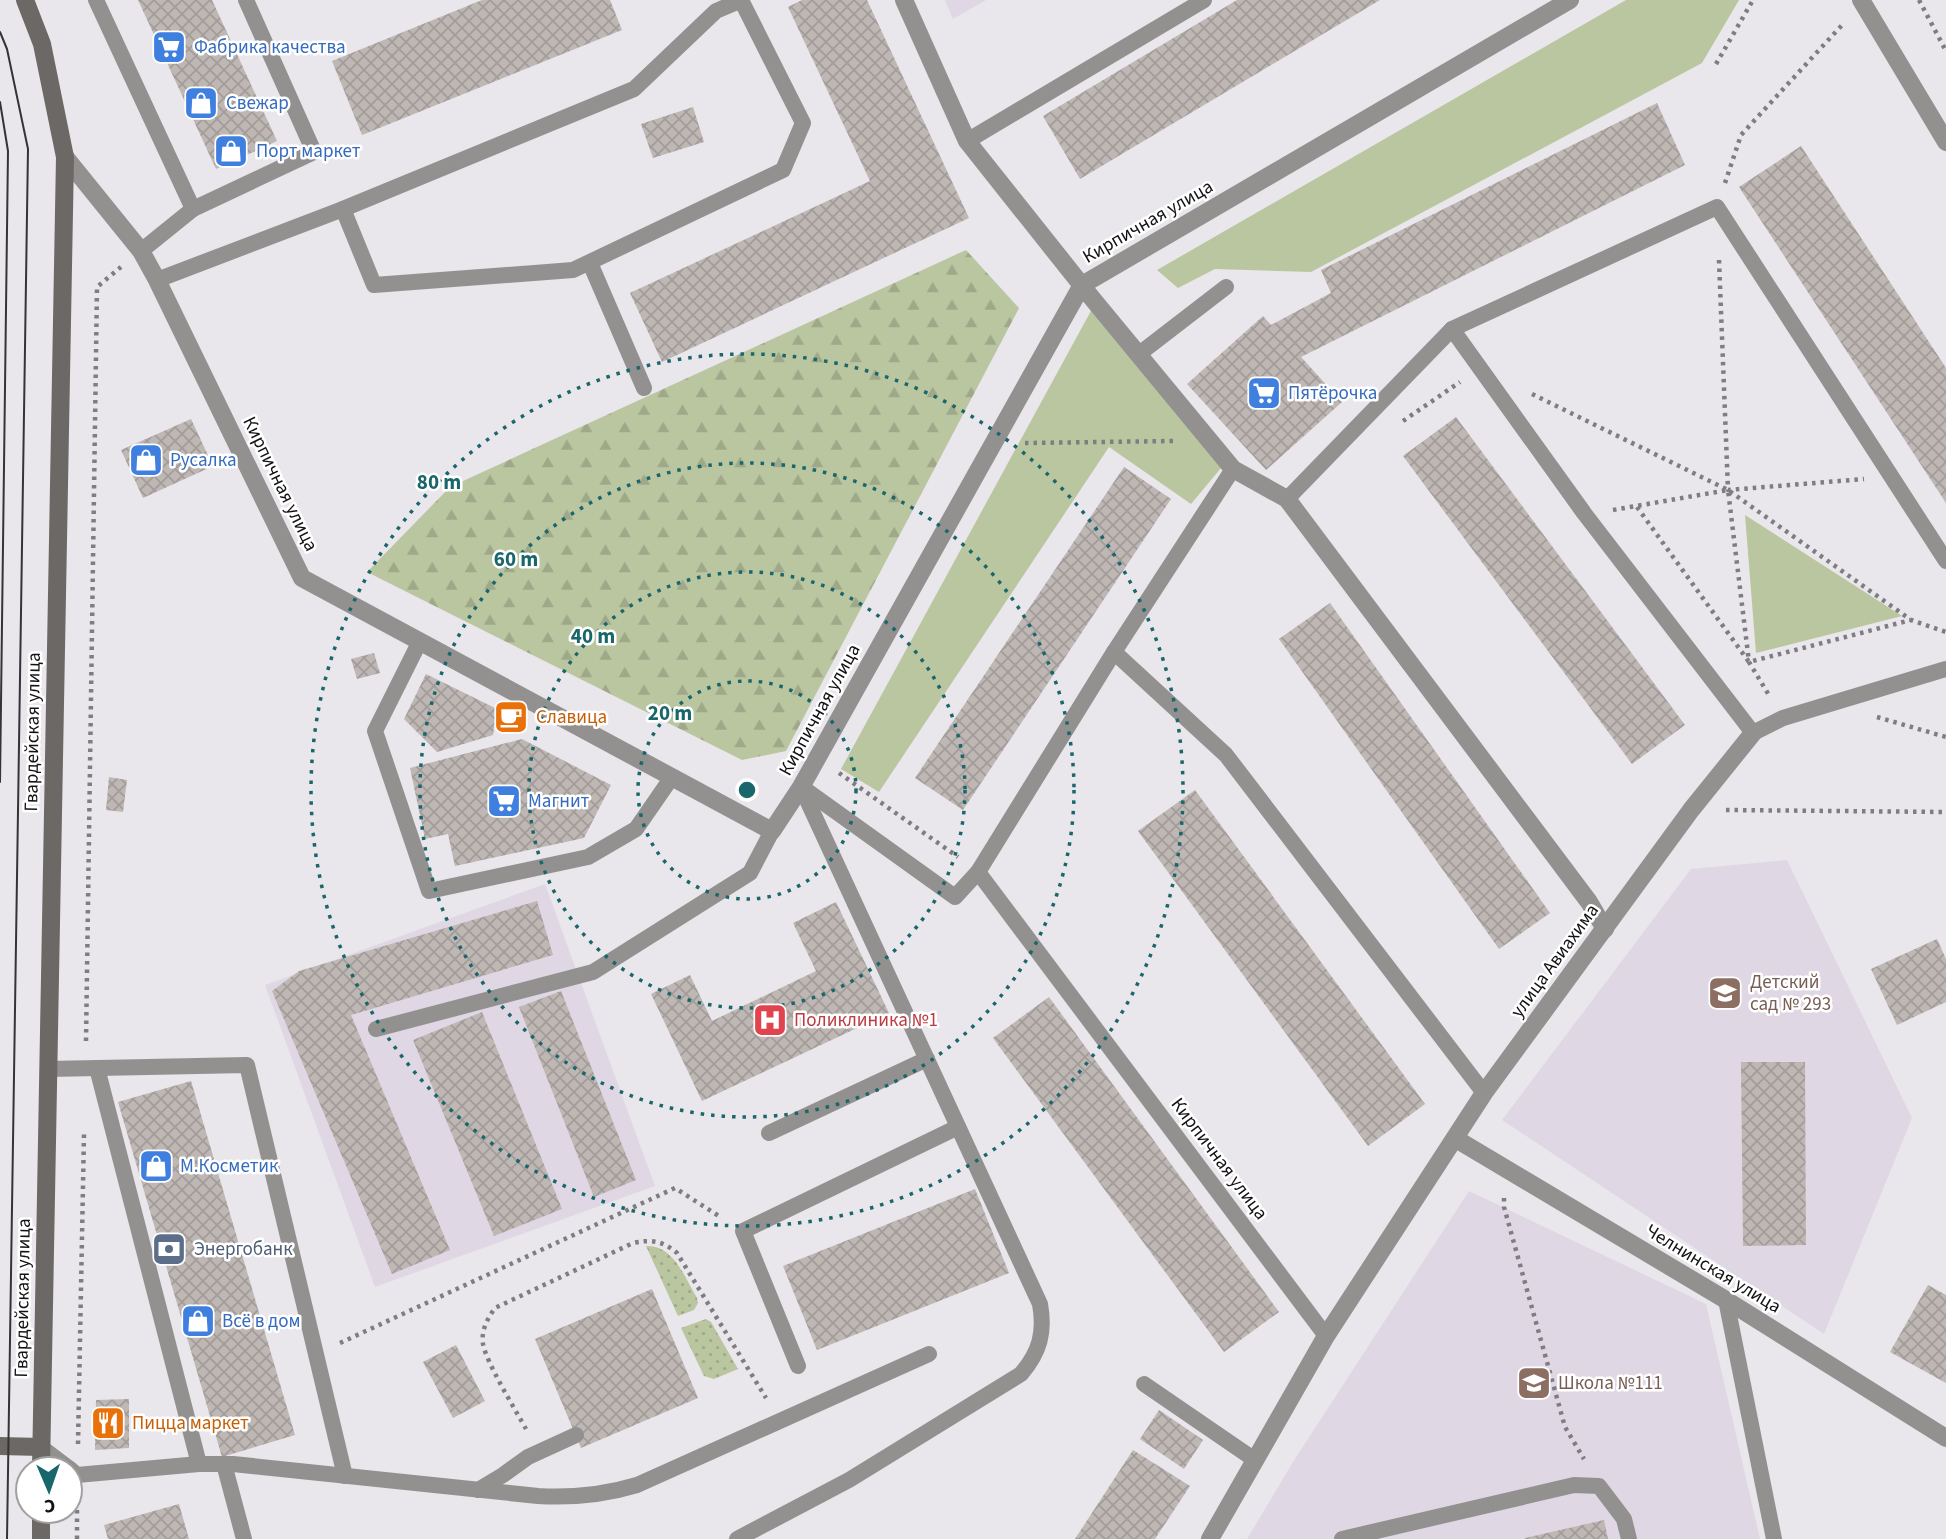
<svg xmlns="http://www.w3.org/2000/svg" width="1946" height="1539" viewBox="0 0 1946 1539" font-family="'Source Sans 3',sans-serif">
<defs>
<pattern id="forest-firs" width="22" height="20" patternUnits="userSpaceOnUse" patternTransform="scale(1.75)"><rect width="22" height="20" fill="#bac6a0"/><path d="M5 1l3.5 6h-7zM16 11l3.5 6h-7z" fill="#9fa989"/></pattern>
<pattern id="park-dots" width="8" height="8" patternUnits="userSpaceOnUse" patternTransform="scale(1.75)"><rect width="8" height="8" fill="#bac6a0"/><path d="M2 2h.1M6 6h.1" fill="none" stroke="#9fa989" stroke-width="1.8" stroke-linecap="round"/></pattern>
<pattern id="building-cross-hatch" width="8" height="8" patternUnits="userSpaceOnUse" patternTransform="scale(1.75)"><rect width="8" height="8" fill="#beb7b4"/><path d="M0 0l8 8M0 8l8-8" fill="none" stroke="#a29c9a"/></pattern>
</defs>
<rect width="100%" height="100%" fill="#e9e6ec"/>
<g fill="#dfd8e4">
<polygon points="945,0 986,0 953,19"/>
<polygon points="1787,860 1912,1118 1824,1334 1502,1120 1691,869"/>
<polygon points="545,884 655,1186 375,1287 265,985"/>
<polygon points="1469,1191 1706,1304 1760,1539 1247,1539 1293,1462"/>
</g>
<g fill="#bac6a0">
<polygon points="1626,0 1739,0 1702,63 1311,272 1215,269 1178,288 1157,270"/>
<polygon points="1092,309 1221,468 1191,504 1109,447 879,792 841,769"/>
<polygon points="1745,515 1902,616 1756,653"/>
</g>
<polygon fill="url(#forest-firs)" points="966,250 1019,308 786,751 742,760 367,572 450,487"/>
<g fill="url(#park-dots)">
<path d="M646 1246C674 1245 685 1278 697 1298L698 1303 694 1310 678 1316Z"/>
<polygon points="706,1319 711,1322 738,1369 714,1379 704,1376 681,1328"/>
</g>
<g fill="url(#building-cross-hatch)">
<polygon points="138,0 212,0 277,141 216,169"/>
<polygon points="482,0 610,0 622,30 362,135 332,61"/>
<polygon points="802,0 867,0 969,218 662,362 630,293 870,181 788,7"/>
<polygon points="1237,0 1380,0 1080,179 1043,116"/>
<polygon points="1657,103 1685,165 1301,357 1342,402 1266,470 1187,384 1263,316 1271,325 1331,293 1321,270"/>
<polygon points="693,107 704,142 653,158 641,124"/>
<polygon points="1801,146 1946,368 1946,503 1739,187"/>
<polygon points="1456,417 1685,725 1632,764 1403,456"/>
<polygon points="191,419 213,466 143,498 121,450"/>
<polygon points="1124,467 1171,499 963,810 915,778"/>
<polygon points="1330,603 1550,913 1499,949 1279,639"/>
<polygon points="374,653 380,673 357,679 351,659"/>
<polygon points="426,674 497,709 493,735 437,752 404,719"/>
<polygon points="522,739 611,785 584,838 455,866 448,834 425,839 410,768"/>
<polygon points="109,777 127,780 123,812 106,810"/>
<polygon points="1195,790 1425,1104 1368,1146 1138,831"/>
<polygon points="537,901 553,955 351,1015 450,1250 392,1274 272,991 299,971"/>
<polygon points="836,902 889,1013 702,1101 651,994 690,975 712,1021 816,971 793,923"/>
<polygon points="1937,939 1946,959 1946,1002 1897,1025 1871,969"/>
<polygon points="561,991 636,1180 594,1197 519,1007"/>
<polygon points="1049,997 1279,1312 1224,1352 993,1038"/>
<polygon points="482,1012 562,1209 494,1236 413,1040"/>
<polygon points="1741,1062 1805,1062 1806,1245 1743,1246"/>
<polygon points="191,1081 295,1435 222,1457 118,1102"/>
<polygon points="975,1189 1009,1273 817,1350 783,1266"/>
<polygon points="1928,1285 1946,1295 1946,1383 1890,1352"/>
<polygon points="652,1289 698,1398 581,1448 535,1339"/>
<polygon points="456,1345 485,1401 453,1418 423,1362"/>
<polygon points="129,1399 129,1448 95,1450 96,1400"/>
<polygon points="1159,1410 1203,1440 1184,1469 1140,1439"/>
<polygon points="1133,1450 1190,1486 1155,1539 1075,1539"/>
<polygon points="179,1504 189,1539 108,1539 104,1525"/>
<polygon points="1604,1520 1608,1539 1525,1539 1525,1538"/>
</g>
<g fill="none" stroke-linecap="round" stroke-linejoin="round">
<g stroke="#7f7d81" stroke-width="4.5" stroke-dasharray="3.5 5" stroke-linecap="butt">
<polyline points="1919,0 1946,51"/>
<polyline points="1716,64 1753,0"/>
<polyline points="1725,183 1741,135 1843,24"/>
<polyline points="1719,260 1728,490 1864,479"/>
<polyline points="1532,394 1728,490 1749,662 1770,697"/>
<polyline points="1403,421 1460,382"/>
<polyline points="1025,443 1173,441"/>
<polyline points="1637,507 1749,662 1911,620"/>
<polyline points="1613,510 1728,490 1911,620 1946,632"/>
<polyline points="1877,717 1946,737"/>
<polyline points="839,773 958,857"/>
<polyline points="1726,810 1946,812"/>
<polyline points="86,1041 97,287 121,267"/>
<polyline points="1504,1198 1504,1207 1565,1427 1584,1459"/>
<polyline points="340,1343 675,1188 722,1218"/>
<path d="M526 1429C516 1411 486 1362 483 1344 481 1331 487 1319 495 1308L633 1243C651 1239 663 1241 677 1253L766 1398"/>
<polyline points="78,1444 84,1134"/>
<polyline points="77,1539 77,1501"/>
</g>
<g stroke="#93918f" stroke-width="16">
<polyline points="96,0 193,209 141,251"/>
<polyline points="967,141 1204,0"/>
<polyline points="193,209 314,152 246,0"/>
<polyline points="343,209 374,285 573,270 783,170 803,123 741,0"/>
<polyline points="590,263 644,388"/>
<polyline points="157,280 343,209 634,89 716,11 742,0"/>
<polyline points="1452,329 1584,513 1753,733 1783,718 1946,669"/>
<polyline points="1139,354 1226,287"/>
<polyline points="1287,499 1452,329 1717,207 1946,561"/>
<polyline points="420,641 375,731 429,891 588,857 636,829 672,777"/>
<polyline points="1114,652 1226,755 1484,1093"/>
<polyline points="803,788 955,897 978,872 1114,652 1233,469"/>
<polyline points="978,872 1326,1336"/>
<polyline points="376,1029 593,972 750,873 772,831"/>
<polyline points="97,1068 199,1464"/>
<polyline points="48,1069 247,1065 345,1476"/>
<polyline points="769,1133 927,1059"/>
<polyline points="1726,1300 1774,1539"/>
<polyline points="798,1366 743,1231 958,1127"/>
<polyline points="1144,1384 1255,1460"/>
<polyline points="41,1447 70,1469"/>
<polyline points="224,1464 244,1539"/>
<path d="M70 1469 77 1475 199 1464H233L538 1496C573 1498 604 1495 637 1485L929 1354"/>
<polyline points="478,1490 503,1475 528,1457 576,1435"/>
<path d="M737 1539 849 1480 1021 1374C1040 1352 1045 1332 1040 1304L801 787"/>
<polyline points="1342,1539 1574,1485 1599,1486 1624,1519 1629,1539"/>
</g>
<g stroke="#93918f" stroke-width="18">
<polyline points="904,0 967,141 1091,297 1233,469 1287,499 1589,902 1605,929"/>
<polyline points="1861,0 1946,142"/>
<polyline points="65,157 141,251 157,280 302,578 772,831 801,787 1082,285 1570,0"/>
<polyline points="1456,1139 1726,1300 1946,1438"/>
<polyline points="1210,1539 1326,1336 1484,1093 1691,810 1753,733"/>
</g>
<g stroke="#6b6865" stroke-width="18">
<polyline points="25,0 42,44 65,157 41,1469"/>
<polyline points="0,1446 41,1447"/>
<polyline points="41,1539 41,1511"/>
</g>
<g stroke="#353336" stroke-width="2">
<polyline points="0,32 7,49 28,149 7,1539"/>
<polyline points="0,102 8,151 0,782"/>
</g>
</g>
<g fill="none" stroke="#19666b" stroke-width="3.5" stroke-dasharray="3.5 7">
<circle cx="747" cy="790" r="109"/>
<circle cx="747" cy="790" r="218"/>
<circle cx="747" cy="790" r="327"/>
<circle cx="747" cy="790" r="436"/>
</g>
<defs>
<g id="supermarket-square" transform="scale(1.75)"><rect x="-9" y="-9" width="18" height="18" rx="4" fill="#3f7fe0" stroke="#fff"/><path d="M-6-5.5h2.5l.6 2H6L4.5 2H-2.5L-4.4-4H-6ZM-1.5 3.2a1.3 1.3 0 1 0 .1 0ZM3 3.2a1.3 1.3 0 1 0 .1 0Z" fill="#fff"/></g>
<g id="shop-square" transform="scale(1.75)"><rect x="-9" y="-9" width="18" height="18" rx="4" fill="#3f7fe0" stroke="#fff"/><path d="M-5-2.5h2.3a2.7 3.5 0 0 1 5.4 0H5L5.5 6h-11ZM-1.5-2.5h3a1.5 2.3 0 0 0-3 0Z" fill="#fff"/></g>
<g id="cafe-square" transform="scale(1.75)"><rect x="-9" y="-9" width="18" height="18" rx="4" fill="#e8710a" stroke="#fff"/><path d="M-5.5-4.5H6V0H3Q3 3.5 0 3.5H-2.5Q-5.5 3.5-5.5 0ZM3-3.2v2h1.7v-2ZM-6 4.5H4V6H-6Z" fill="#fff"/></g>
<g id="school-square" transform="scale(1.75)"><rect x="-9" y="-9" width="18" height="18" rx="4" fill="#8d6e63" stroke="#fff"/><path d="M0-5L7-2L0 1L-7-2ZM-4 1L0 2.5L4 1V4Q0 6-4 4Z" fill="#fff"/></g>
<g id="hospital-square" transform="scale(1.75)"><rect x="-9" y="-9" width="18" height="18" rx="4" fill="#e0444e" stroke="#fff"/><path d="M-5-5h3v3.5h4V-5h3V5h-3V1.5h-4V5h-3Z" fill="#fff"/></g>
<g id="bank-square" transform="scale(1.75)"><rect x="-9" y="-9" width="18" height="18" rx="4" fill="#5c6f8a" stroke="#fff"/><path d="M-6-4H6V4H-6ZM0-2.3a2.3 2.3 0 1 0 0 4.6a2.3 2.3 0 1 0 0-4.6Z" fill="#fff"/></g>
<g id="restaurant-square" transform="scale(1.75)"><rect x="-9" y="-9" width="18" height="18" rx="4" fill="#e8710a" stroke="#fff"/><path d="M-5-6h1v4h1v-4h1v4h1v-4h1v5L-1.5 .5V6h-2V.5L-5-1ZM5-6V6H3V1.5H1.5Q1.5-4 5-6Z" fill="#fff"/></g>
</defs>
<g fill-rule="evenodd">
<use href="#supermarket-square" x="169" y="47"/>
<use href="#shop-square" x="201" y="103"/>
<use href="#shop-square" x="231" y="151"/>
<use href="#supermarket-square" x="1264" y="393"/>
<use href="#shop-square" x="146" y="460"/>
<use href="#cafe-square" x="511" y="717"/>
<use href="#supermarket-square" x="504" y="801"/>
<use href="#school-square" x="1725" y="993"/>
<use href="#hospital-square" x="770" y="1020"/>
<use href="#shop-square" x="156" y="1166"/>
<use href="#bank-square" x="169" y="1249"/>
<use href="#shop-square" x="198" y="1321"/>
<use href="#school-square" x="1534" y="1383"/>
<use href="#restaurant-square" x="108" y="1423"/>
</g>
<g text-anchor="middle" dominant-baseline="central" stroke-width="5" stroke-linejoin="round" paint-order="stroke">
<g font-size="19" fill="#366cbe" stroke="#fff" text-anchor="start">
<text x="194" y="47">Фабрика качества</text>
<text x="226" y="103">Свежар</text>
<text x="256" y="151">Порт маркет</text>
<text x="1288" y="393">Пятёрочка</text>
<text x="170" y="460">Русалка</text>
<text x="528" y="801">Магнит</text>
<text x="180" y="1166">М.Косметик</text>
<text x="222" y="1321">Всё в дом</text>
</g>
<g font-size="19" fill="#121113" stroke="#fff">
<text transform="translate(1148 222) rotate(-30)">Кирпичная улица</text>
<text transform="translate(280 484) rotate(64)">Кирпичная улица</text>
<text transform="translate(820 710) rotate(-61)">Кирпичная улица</text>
<text transform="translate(33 732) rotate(-89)">Гвардейская улица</text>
<text transform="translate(1555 961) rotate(-54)">улица Авиахима</text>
<text transform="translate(1219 1159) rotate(53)">Кирпичная улица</text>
<text transform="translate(1713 1269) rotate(31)">Челнинская улица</text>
<text transform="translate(23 1298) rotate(-89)">Гвардейская улица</text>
</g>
<g font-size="19" fill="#c56008" stroke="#fff" text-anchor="start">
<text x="536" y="717">Славица</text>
<text x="132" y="1423">Пицца маркет</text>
</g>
<g font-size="19" fill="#785e54" stroke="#fff" text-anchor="start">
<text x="1750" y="982">Детский<tspan x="1750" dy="22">сад № 293</tspan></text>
<text x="1558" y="1383">Школа №111</text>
</g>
<g font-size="19" fill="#be3a42" stroke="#fff" text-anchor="start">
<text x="794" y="1020">Поликлиника №1</text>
</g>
<g font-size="19" fill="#4e5e75" stroke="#fff" text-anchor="start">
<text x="194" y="1249">Энергобанк</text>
</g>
</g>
<circle cx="747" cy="790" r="10" fill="#19666b" stroke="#fff" stroke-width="3.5"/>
<g font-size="21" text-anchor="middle" font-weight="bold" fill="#19666b" stroke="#fff" stroke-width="5" stroke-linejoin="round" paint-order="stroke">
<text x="439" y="489">80 m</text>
<text x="516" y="566">60 m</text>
<text x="593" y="643">40 m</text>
<text x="670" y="720">20 m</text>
</g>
<g transform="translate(49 1490) rotate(178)"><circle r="33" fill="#ffffff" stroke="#a0a0a1" stroke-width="2"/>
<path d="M0-5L12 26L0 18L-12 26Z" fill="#19666b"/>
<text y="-10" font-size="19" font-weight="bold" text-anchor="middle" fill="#121113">С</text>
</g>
</svg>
